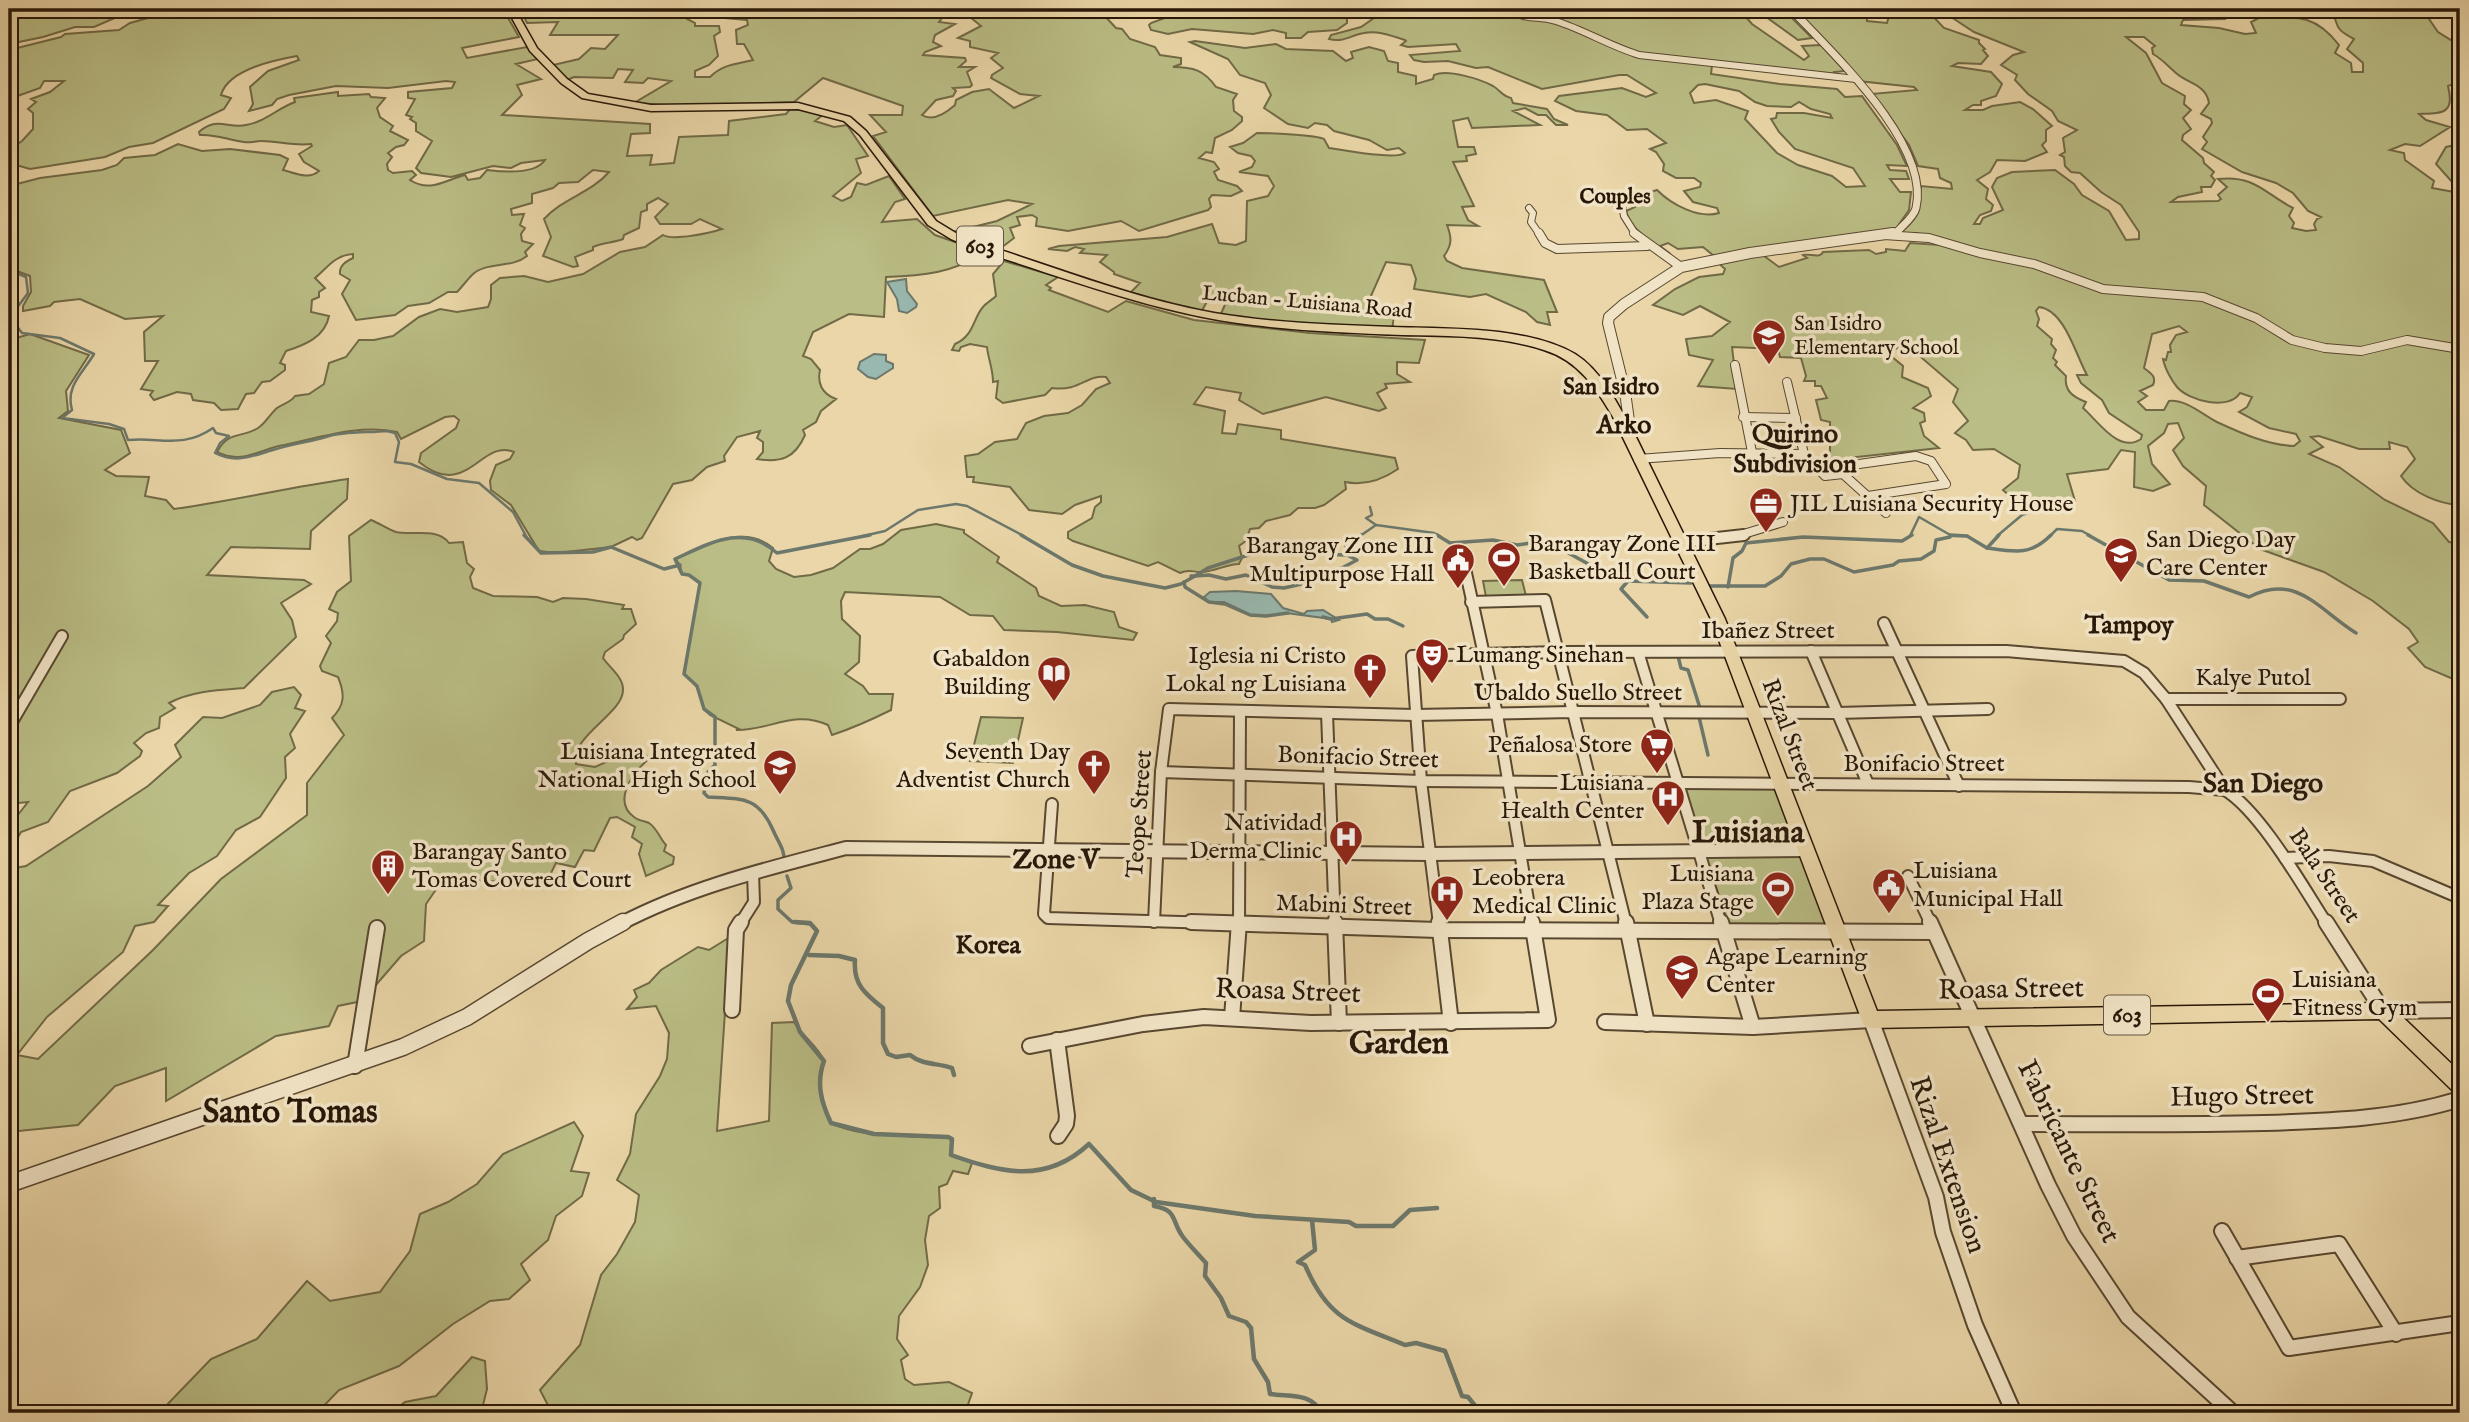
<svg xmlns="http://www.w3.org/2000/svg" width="2469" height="1422" viewBox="0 0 2469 1422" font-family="'IM FELL English',serif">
<rect width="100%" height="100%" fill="#ead6a8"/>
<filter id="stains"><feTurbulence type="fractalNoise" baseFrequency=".00286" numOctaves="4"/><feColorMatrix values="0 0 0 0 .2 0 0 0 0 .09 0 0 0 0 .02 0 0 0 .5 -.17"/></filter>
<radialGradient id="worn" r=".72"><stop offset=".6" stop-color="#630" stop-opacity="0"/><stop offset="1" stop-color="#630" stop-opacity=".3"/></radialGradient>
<g fill="#babd85" stroke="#716a46" stroke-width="2" fill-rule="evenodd">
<polygon points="9,9 157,9 117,17 94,27 75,27 43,37 9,44"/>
<path d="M234 9C282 9 331 6 380 9 402 10 421 19 442 16L437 9H503L519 37 462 48 467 58 527 47 538 59 516 64 541 79 517 85 522 95 502 115 650 124V133L631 134 627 156 652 155 650 165 674 163 679 137 728 135 729 121 786 114 791 108 824 114 815 121 834 127 847 125 868 156 856 159 861 173 833 196 842 201 851 197 857 183 866 185 889 176 905 199 895 202 882 222 917 219 935 235 984 252C954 273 922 276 886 277L884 317 849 314 813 332 803 356 811 359 820 370C817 383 822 394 836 399L821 411 816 422 803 430 805 435C795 458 781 463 757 459L763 452V442L757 438 760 431 737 437 724 456 725 461 707 467 692 480 673 484 642 538 637 540 632 537 611 547 556 553 539 551 511 505 491 490 490 481 496 465 510 459 514 452C481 438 467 501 419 462L421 453 456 428 459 420 454 416 445 417 401 439 397 432C361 424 321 437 284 445 260 449 242 465 217 452 229 430 240 439 258 428 265 424 270 414 277 408 284 403 290 403 295 396L309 394 324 384 329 363 346 357 359 340H374L393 336 419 317 440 309 457 312 488 307 491 299V285L500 278 524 276 548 282 583 274 620 252 645 247 663 235C673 241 710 233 722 229L700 219 691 224H660L655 217 668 204 658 198 647 204V210L641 212 639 228 624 235 623 239C613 243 604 242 593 247V250L575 257 578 266 573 267 543 256 551 237 544 219C563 198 591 193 609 172L593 170 578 182 559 183 553 188 532 194V203L511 209 512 215 524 214 520 225 525 228 521 234 522 241 533 244 525 252 527 256C511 269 486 261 472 275 467 280 462 287 457 292H448L429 303 408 306 395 315 356 320 342 294 350 280 340 274C339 265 347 261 353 258V254C335 255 327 268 315 278L325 288 319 292V297L312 300 311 312 329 316C325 337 305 345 286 351L280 363 285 365V370L270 381 262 382 254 393 246 394 238 409 221 410 214 403 193 400 191 394 177 392 154 400 150 395 153 391 141 389 158 361H145L144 332 163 316 125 319 80 299 54 302 50 306 23 311V306L31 292 30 276 9 268V186L40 178 102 170 117 165 124 158 155 155 178 144 202 151 230 149 280 155 288 159 283 170C295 173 309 180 319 171L304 162 299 154 312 146 311 144C293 146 278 141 261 141 255 141 250 143 244 142 228 140 216 134 200 135L199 132C217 116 228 129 246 125 267 121 276 109 295 102L294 98 338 92V96L369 94 371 97 385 98 377 108 380 117 393 126 390 131 408 140 404 145 396 147 388 153 392 157 387 164 388 170 393 173 412 171 416 175 410 180C430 193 445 180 465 175L468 180 480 178 487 170C503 172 535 175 545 160L521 163 511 168 493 166 451 177 421 173 416 168 432 141 416 131V123L410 119 412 117 406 115 415 99 408 98V92L452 88 455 82 446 81 388 88 336 86 289 95 277 99 272 105 249 111 253 104 250 87 268 71 299 60 297 56C274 60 228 70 221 95L231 98 224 109 153 143 129 147 105 157 30 169 9 163V150L22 141 33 129V113L28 109 36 102 31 99 50 92 64 81H44L40 88 9 99V50L61 37 65 34 119 30 130 23 148 18 178 13Z"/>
<path d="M533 9H673L677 12 688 11 687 19 695 23V26H719L720 32 714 36 718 56 709 65 695 71V77H710C723 64 737 64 753 60L744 44H737L736 30 748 25 747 20 725 18 722 10 710 9H952L957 11 955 13H946L939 22 955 24 935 35 933 42 941 46 925 52 923 55 965 58 966 61 959 67H975L967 72 972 85 970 87 953 88 956 91 953 96 936 100 922 115C933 122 946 113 955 105L956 100 972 92 989 89 1014 108 1039 96 1020 94 991 78 992 75 1003 68 991 58 998 53 970 47V41L958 38 981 26 965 13H974L976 10 973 9H1102V13L1116 28 1122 29 1130 39 1155 47 1160 55 1181 58V64L1173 67C1193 67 1204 70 1216 87L1237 94 1233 100 1234 111 1242 117V121L1232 130 1215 138 1212 153 1206 152 1199 158 1214 162 1219 169 1214 172 1218 180 1237 186 1242 191 1231 196 1212 195 1209 199 1211 207 1208 210 1139 231 1121 221 1068 231 1036 226 1037 218 1032 215 1017 217 1020 225 1010 228 1014 238 1001 248 953 232 997 221 1032 204 1008 200 933 216 873 136 886 132 870 115H902L903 106 823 78 794 102 683 106 634 103 671 81 648 78 643 83 625 82 633 70 618 69 613 78 574 77 567 80 553 65 579 59 591 48 605 49 618 35H550L558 22 527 23 523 15 535 12Z"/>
<polygon points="1189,9 1366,9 1347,16 1347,23 1337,30 1308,32 1301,38 1286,38 1286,33 1273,30 1253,34 1192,29 1168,34 1151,30 1149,25 1151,23"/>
<path d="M1387 9H1739L1752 24 1804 60 1809 56 1802 46 1821 45 1845 71 1834 72 1837 79 1712 65 1711 74 1780 84 1837 89 1845 97 1862 96 1897 145 1907 166 1887 165 1890 170 1906 171 1909 179H1890L1900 192H1911L1909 210 1895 230 1714 256 1703 247 1678 249 1668 243 1660 246 1669 253 1663 254 1630 223 1626 211 1635 207 1639 196 1657 190C1672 205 1699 219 1719 213L1717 208 1693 202 1684 191 1700 187 1701 183 1694 178H1676L1663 171 1664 164 1656 152 1650 149 1666 143 1647 129 1627 130 1607 115 1576 111 1555 101 1559 96 1622 88 1646 97 1656 93 1627 75H1619L1542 89 1488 67 1476 68 1448 61 1424 62 1414 60 1410 55 1460 51 1456 44 1408 47 1401 45 1406 41 1405 40C1392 36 1378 30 1364 33 1351 35 1343 43 1329 39L1331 35 1361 27ZM1705 84 1739 91 1755 102 1767 106 1791 107 1799 102 1811 109 1830 114 1832 118 1804 113H1777L1776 118 1771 119 1779 132 1795 149 1853 168 1865 186 1846 187 1832 176 1798 165 1777 153 1745 119 1748 111 1716 100 1694 103 1690 93 1698 85Z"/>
<polygon points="1755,9 1783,9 1812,38 1798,40"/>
<path d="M1793 9H1867V21L1887 23 1891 9H1926L1944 28 1979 40V43L1985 49 1983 50 1988 56 1981 64 1958 63 1952 66 1991 72 2002 84 1996 96 1981 101V105H1973L1965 110H1983L1992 106 2020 102 2033 109 2052 126 2046 130V141L2042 145 2047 152 2025 161 1997 160 1990 172 1977 180 1988 189 1986 199 1993 205 1991 211 1980 215 1974 224H1980L1983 218 2003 210 1992 187 1997 178 2012 172 2055 170 2074 184 2082 195 2109 211 2126 240 2139 239V232L2121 205 2101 192 2080 173 2071 172 2065 166 2064 157 2060 155 2065 152 2063 138 2077 130 2058 121 2052 111 2028 94 2015 80 2017 75 2001 65 2013 55 2024 52 1974 32 1951 17 1960 9H2237L2232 10 2230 16 2225 19 2183 20 2181 25 2219 28 2245 34 2256 33 2251 22 2259 18C2296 17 2314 13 2339 45L2335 53 2351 63 2352 72H2363V63L2347 49 2354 39C2332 27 2340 27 2331 9H2410L2427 16 2438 32 2451 40 2460 36V81L2448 86C2455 114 2443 113 2419 114L2426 120 2450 127 2420 146 2405 144 2390 150 2404 153 2405 160 2434 181 2432 188 2454 192 2453 183 2436 164 2446 147 2460 144V505C2440 504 2413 494 2401 476L2415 459 2407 447 2389 442 2390 449H2359L2319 436 2311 437 2323 447 2309 454 2339 467 2385 500 2433 523 2449 542 2457 543 2455 532 2460 524V682L2425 667 2408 648 2418 642 2409 629 2373 601 2324 572 2260 549 2204 505 2206 486 2183 466 2173 450 2184 438 2178 423 2168 424 2164 433 2148 446 2152 464 2170 484 2153 491 2134 487 2135 452 2121 450 2108 469 2067 474 2075 501 2043 503 2037 510H2026L2003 490 2018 478 2020 465 1994 449 1973 450 1966 440 1955 433 1968 421 1953 402 1958 389 1908 346 1885 351 1903 366 1902 377 1928 388 1931 396 1913 408 1924 413 1925 421 1920 423 1924 436 1939 448 1830 460V422L1821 420 1816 400 1827 398 1821 386H1815V381H1804L1806 376 1801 358 1780 357 1778 349 1732 347 1737 389 1698 386 1713 360 1689 355 1686 339 1712 336 1730 322 1700 306 1683 315 1653 305 1675 289 1699 277 1723 274 1725 269 1715 260 1760 253 1779 267 1807 258 1803 255C1809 253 1820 259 1823 252L1869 250 1876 254 1886 252V249L1905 251 1910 243 1939 245 1938 239 1916 233H1900C1917 220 1919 207 1921 186L1952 189 1951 183 1940 178 1938 169 1918 166 1909 145 1871 94 1917 90 1914 87 1858 81ZM2126 37H2144L2155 46 2152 48 2153 54C2162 59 2168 66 2176 73 2188 84 2206 84 2209 103L2201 114 2211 119 2212 123 2203 137 2207 142 2202 149 2242 172 2276 183 2293 193 2308 211 2321 217 2317 219 2314 224 2316 230 2306 231 2292 228 2294 223 2289 216 2293 208C2264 193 2255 175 2218 179L2227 187 2218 195 2221 199 2218 201 2171 202 2178 197 2202 192 2201 187H2211L2215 180 2211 176 2214 172 2204 163 2203 158 2182 140 2183 135 2191 129 2183 118 2191 110 2184 104 2185 96 2162 83 2146 53ZM2039 307C2065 310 2076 356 2087 375H2077L2081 383 2102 400 2109 413 2142 435 2141 439C2119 454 2098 421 2083 408L2086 402C2073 397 2064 391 2066 376L2055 365 2057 362 2053 358 2056 350 2051 344 2052 339 2037 326 2039 319 2036 311ZM2179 326 2187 332 2176 335 2170 345 2171 352H2168L2166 360 2163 359C2165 369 2172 381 2177 387 2189 401 2229 411 2240 393L2252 397 2247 407 2239 412 2269 428 2296 434 2300 441 2294 446C2268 445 2243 434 2219 423 2204 416 2187 399 2169 401L2164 410H2146L2138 402 2147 396 2140 391 2153 385C2157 376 2150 373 2144 368L2152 334Z"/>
<path d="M1195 41 1245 48 1276 44 1286 49 1333 51 1346 61 1353 58 1351 52 1369 47 1384 51 1388 61 1398 63V72L1416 76V84L1433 79 1434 75C1448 69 1480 79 1493 86 1500 90 1502 96 1511 98L1513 103 1547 109 1554 119 1568 125H1556L1546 115H1538L1525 108 1513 111 1540 125 1472 128 1468 118 1453 121 1458 147H1474L1476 154 1466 156 1467 161 1453 162 1474 206 1462 207 1468 220 1478 226 1447 225C1452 238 1452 245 1444 256L1447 261 1462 268 1544 280 1557 312H1547L1550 325 1537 322 1526 312 1486 294 1470 297 1414 289 1416 279 1411 265 1386 262 1366 307 1394 314 1392 332 1220 316 1227 300 1209 298 1200 314 1130 293 1140 283 1114 274V272L1100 262 1107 255 1080 253 1084 249 1075 247 1067 251 1048 249 1059 246 1167 237 1212 224 1219 243 1236 245 1246 241 1247 201 1268 196 1274 186 1268 176 1239 172 1252 167 1255 161 1251 156 1238 153 1230 147 1243 143 1257 133C1270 133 1316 135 1324 139L1329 148C1345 150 1395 160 1405 153L1399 148 1387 150 1369 140 1334 131 1327 125 1315 123 1308 128 1288 124 1264 108 1271 95 1265 83 1240 75 1228 59 1190 42Z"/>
<path d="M1004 261 1058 277 1046 285 1051 288 1049 290 1108 312 1126 301 1194 320 1310 333 1425 340 1419 363 1397 362V374L1410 382 1385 384 1387 388 1377 393 1386 408 1379 411 1326 397 1263 414 1239 400 1241 393 1206 387 1194 404 1225 411 1222 433 1236 434 1238 424 1281 430V439L1395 458 1398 469C1382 480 1365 486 1345 482L1346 489 1324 505 1315 508H1298L1290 515 1266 521 1259 528 1250 529 1246 541 1239 546 1242 558 1239 564C1227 564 1216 571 1203 572 1193 573 1190 568 1180 573L1158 562 1148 566 1073 541 1068 538V532L1092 518 1095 507 1101 502V496L1075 505 1062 514 1029 510 1010 487 973 482 974 477H967L965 456 978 454 995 442 1017 439 1026 423 1044 416 1068 413 1082 405 1096 389 1110 383 1106 377C1087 374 1080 392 1052 388L1045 395 1003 403 996 398 998 381 993 382C993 369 988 358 987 347L970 344 961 347 959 351 952 350 955 344C974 336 973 318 983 307 986 303 992 300 996 296L993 274Z"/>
<path d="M30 334 89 355 66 391 68 411 59 418 121 430 130 453 105 470 116 476 149 477 145 496 166 500 174 509C233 501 290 487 348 479L347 499 311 531 310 549 231 547 207 575 304 580 311 584 281 603 292 620 296 637 244 688C218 690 192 691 169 703L175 708 160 717 159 728 146 733 134 743 142 751 140 756 117 773 70 791 48 822 21 832 9 853V821H13L28 802 9 804V340Z"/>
<path d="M371 520C381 524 387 529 396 532 412 536 438 527 449 543L463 542 467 563 474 569 470 577 473 588 493 596 537 597 553 602 563 598 586 599 624 605 622 609H631L636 624 624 635 623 639 605 652 603 658C609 667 623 677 623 689 624 714 570 735 576 764L595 767 613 759 643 753 650 758C635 770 611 800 634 817 639 821 645 821 649 823 657 828 660 839 666 845L664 851 674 857 673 864 646 876 639 854 642 844 632 837 635 827 617 817 610 818 594 851 584 850 575 867 556 863 545 885 444 878 426 904 424 941 401 956 362 1001 338 1006 329 1026 276 1036 166 1101V1068L115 1086 78 1125 9 1132V869L26 866 148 786 181 757 175 745 203 717 222 718 260 705 272 692 294 687 301 695 295 708 305 711 290 734 295 748 285 757 286 778 260 817 236 830 217 856 189 873 158 905 168 906 154 922 135 926 123 952 47 1017 17 1055 38 1059 153 950 221 879 307 815V783L344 735 332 718C345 705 345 694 338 677L322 671 320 666 331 643 326 636 337 621 338 613 329 609 337 592 351 581 349 536Z"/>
<path d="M936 524 964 530V533L999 557 997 562 1036 588 1039 596 1061 606 1085 605 1114 612 1119 627 1137 633 1133 640 1057 632 1004 630 993 616 970 615 940 597 845 592 841 601 842 619 860 636 859 662 845 674 863 686 869 694H893L891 710C873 719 850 729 832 735L828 725C793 709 770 731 736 730L739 729 710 715 704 709 697 687 684 674 700 583 689 575 682 574 680 565 675 559C704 546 743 523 773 548L769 561 776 569 794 577 811 575 833 568 860 549H870L883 544 901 530Z"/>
<polygon points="1522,580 1526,596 1486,597 1483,581"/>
<polygon points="981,717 1023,718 1013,763 970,761"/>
<polygon points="1682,787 1777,788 1829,924 1729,925"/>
<path d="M730 937 717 1131 769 1121 772 1023 794 1022C803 1037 818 1046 824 1061 816 1082 820 1103 831 1123 858 1136 890 1135 920 1137 931 1138 943 1133 952 1139V1155L972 1163 968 1174 953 1171 947 1184 939 1187 940 1208 929 1216 925 1240 928 1265 920 1287 899 1316 897 1339 908 1355 901 1360 905 1379 914 1385 949 1382 972 1393 965 1413H552L540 1390 580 1345 601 1275 617 1254 635 1222 639 1195 617 1180 630 1154 636 1114 660 1076 667 1059 669 1033 656 1006 627 1009 637 997 634 990 649 983 661 970 698 947 709 950Z"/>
<polygon points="574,1122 583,1136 571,1171 589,1173 582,1196 556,1216 548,1240 521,1264 530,1280 509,1299 490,1301 453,1324 399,1366 339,1390 317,1413 159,1413 211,1359 257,1339 307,1281 330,1301 380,1292 410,1251 420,1214 448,1202 477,1184 503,1154"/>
<polygon points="472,1357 485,1361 487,1389 481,1413 391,1413 405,1402 436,1396"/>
</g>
<g fill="#99b8af" stroke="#6c786c" stroke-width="2">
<polygon points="906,279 907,291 917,304 916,307 907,313 899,311 897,299 887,282"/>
<polygon points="874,354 886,355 886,361 893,364 893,368 876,379 868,377 858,369 860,362"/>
<polygon points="1236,591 1271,594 1283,608 1304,614 1307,611 1323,610 1339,620 1332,622 1331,619 1286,613 1269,616 1251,615 1224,602 1209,602 1204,597 1210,592"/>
</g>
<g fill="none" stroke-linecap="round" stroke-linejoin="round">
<g stroke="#6c786c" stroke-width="2.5">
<path d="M9 270 26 277 28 293 10 317 22 333 60 338 94 354C83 373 65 386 72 410L62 418 109 424 124 429 128 440C160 437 183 449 213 428L216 433 229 436 220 443 215 453C236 464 252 456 273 450 290 444 309 442 326 437 345 431 368 433 387 431L395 433 399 442 395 462 411 464 447 479 479 483 513 512 526 536"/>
<polyline points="1370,507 1372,515 1366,518 1376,525"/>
<polyline points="863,536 885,531 918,510 956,504 967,506 1024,536"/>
<polyline points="1360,536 1376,525 1434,533 1440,536"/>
<polyline points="1910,536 1919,517 1952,536 1968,536"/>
<polyline points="1997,536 2022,515 2051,505"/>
<polyline points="2050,536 2057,529 2082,531 2091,536"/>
</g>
<g stroke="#6c786c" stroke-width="3.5">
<polyline points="524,535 541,553 593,552 611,547 664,569 680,565"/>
<polyline points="1021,535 1072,565 1103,576 1165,588 1181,584 1195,576"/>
<polyline points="1437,535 1450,543 1493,540 1517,545 1537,542 1561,549 1603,572 1628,581 1691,583"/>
<polyline points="1950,535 1967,536 1987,548 1999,535"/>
<path d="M2088 535 2169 580 2204 581 2249 597C2296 572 2319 610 2356 633"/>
<polygon points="1273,547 1311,554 1347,555 1357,560 1319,580 1284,588 1272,587 1246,575 1226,579 1209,575 1195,576 1208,568"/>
<path d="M1987 548C2015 552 2030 556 2051 535"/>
<polyline points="1347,555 1346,544 1359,539 1361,535"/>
<polyline points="1191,576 1195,576"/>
<polyline points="1628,581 1621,589 1647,617"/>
<polyline points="1184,582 1185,587 1209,602 1225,604 1250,615 1266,616 1288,613"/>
<polyline points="1706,586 1765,586 1781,576 1791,564 1810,559 1824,559 1854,572 1893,565 1899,561 1921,559 1934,551 1936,540 1950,537"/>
<polyline points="1728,587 1733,558 1742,551 1746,543 1803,537 1902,541 1912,535"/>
<polyline points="1323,617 1331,619 1367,614 1375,619 1388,619 1403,626"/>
<polyline points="1678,656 1681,668 1688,670 1700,708"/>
<polyline points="1699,717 1708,755"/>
<path d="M784 862C785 849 778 842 773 830 758 796 742 799 708 797L704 793 708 772 715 765V717L704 709 697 686 684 674 700 583 689 575 682 574 675 559C710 543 744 523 777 553L870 535"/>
<polyline points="787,876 791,888 778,900 778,909 792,922 811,924"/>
</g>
<g stroke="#6c786c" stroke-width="4.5">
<path d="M794 922 810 923 817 931 791 985 788 1001 800 1032 824 1061C816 1083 821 1102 831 1123L874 1134 948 1137 952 1139 951 1155C1002 1173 1046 1184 1089 1144L1131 1190 1156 1202 1255 1216 1349 1222 1356 1226H1393L1410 1210 1437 1208"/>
<path d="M809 955 839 956 855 960C853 984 865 994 883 1008V1043L888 1054 896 1057 910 1055C922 1065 938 1063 952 1068L954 1075"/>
<path d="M1154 1199V1206C1178 1210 1171 1221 1183 1237 1190 1246 1198 1254 1206 1263L1205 1276 1221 1298 1229 1316 1246 1322 1251 1328 1254 1359 1268 1382 1270 1394C1291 1397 1310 1392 1322 1413"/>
<path d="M1312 1220 1315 1250 1298 1262 1305 1265C1329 1321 1352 1323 1405 1345L1416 1343 1445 1351 1462 1396 1468 1397 1481 1413"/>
</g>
<g stroke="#584730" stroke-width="8">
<g id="minor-far3">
<path d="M1508 9C1532 23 1535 14 1556 21 1584 30 1610 46 1639 55L1856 79"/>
<polyline points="1597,194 1604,201 1622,205 1624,216 1636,235"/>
<polyline points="1529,208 1533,213 1531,222 1540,235"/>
</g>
</g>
<g stroke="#584730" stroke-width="10">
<g id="minor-far2">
<polyline points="1539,233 1545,243 1557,249 1647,246"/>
<polyline points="1634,233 1681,267"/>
<polyline points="1884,235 1929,238 1980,253 2034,264 2103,289 2203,297 2256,318 2292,340 2325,348 2361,351 2407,340 2460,349"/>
<polyline points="1735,365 1752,452"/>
<polyline points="1787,382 1804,454 1825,476 1843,474"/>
<polyline points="1743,417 1796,418"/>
<polyline points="1638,459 1720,453 1804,454"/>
<polyline points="1868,496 1946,484 1931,461 1916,456 1852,465 1843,474 1886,513"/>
<polyline points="1737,536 1783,522"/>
</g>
</g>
<g stroke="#584730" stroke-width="14">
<g id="minor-far1">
<polyline points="1681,542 1744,535"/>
<polyline points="1466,573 1497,714 1532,924"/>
<polyline points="1471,602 1545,600 1626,924"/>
<polyline points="1884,623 1959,786"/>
<polyline points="1811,651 1868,784"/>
<polyline points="1638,652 1721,924"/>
<polyline points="2166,699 2340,699"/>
<polyline points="1327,713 1335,924"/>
<polyline points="9,727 62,636"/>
<polyline points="1161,772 1421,781 2189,787 2225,790"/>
<polyline points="1052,804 1044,914 1048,918 1247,924"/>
<polyline points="2285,858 2329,856 2373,861 2460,898"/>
<polyline points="1908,876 1931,924"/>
<polyline points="1154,922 1161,772 1169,709 1415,715 1572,712 1837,713 1988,709"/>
<polyline points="740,924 754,902 753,873"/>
<polyline points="1239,924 1240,712"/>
<path d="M1439 924 1421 781 1412 656 1557 652 2006 651 2124 661 2144 673 2166 699 2225 790C2261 812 2303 887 2327 924"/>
</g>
</g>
<g stroke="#584730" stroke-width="18">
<g id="minor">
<polyline points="1191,922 1438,930 1934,932"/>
<polyline points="1335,922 1339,1023"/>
<polyline points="1439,922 1451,1023"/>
<polyline points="1626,922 1647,1024"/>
<polyline points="1721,922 1753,1027"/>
<polyline points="1930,922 2048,1185 2074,1236 2128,1317 2233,1413"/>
<polyline points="2326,922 2383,1011 2460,1010"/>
<polyline points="732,1010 736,930 741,922"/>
<polyline points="1232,1018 1239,922"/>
<polyline points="1605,1022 1753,1027 1871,1020 1936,1197 1943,1232 1975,1325 2014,1413"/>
<polyline points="1057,1040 1067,1116 1066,1124 1058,1136"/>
<polyline points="1030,1046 1143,1024 1204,1017 1311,1023 1548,1020 1532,922"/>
<polyline points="355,1066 377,928"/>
<path d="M2022 1124C2103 1124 2183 1125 2264 1123 2330 1121 2396 1119 2460 1099"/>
<polyline points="2222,1231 2289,1348 2460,1323"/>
<polyline points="2237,1258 2339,1244 2396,1334"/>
</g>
</g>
<g stroke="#584730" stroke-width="9">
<path id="tertiary-far3" d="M1791 9C1831 52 1931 144 1916 208 1914 217 1902 226 1896 233L1881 235"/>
</g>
<g stroke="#584730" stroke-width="12">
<polyline id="tertiary-far2" points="1631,435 1625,392 1608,323 1609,317 1624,304 1681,267 1750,253 1893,233"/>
</g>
<g stroke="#584730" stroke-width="16">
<path id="tertiary-far1" d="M620 924C690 887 770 868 846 848L1429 854 1806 850"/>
</g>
<g stroke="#584730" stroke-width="19">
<polyline id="tertiary" points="9,1184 403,1047 467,1017 588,941 623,922"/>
</g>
<g stroke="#281708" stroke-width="3">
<path id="primary" d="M507 9H515L537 48 567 79 588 94 651 105 798 103 850 117 866 131 936 221 959 235 985 245C1060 269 1136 299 1214 313 1273 323 1333 325 1393 327 1448 329 1526 326 1575 354 1588 362 1599 375 1608 388H1625L1631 392 1625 396H1613L1634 433 1725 619 1877 1011 2383 1003 2390 1005 2460 1072V1094L2453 1091 2379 1019 1871 1028 1864 1026 1711 619 1613 417C1596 388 1579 361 1544 350 1499 335 1448 336 1402 335 1352 333 1302 331 1253 325 1159 314 1068 279 977 250L951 239 928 225 860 135 844 121 798 109 651 111 582 98 561 83 530 51Z"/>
</g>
<use href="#minor-far3" stroke="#f1e4c6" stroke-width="6"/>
<use href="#minor-far2" stroke="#f1e4c6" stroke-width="8"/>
<use href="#minor-far1" stroke="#f1e4c6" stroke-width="10"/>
<use href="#minor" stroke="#f1e4c6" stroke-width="14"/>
<use href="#tertiary-far3" stroke="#f1e4c6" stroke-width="7"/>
<use href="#tertiary-far2" stroke="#f1e4c6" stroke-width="10"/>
<use href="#tertiary-far1" stroke="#f1e4c6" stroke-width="12"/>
<use href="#tertiary" stroke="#f1e4c6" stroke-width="16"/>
<use href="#primary" fill="#ead6a8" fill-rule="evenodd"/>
</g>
<defs>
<g id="school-pin" transform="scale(1.75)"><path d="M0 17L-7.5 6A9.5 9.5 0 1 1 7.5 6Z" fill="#8f2418" stroke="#f1e4c6"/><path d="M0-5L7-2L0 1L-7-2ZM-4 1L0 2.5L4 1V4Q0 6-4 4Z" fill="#fff"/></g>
<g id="office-pin" transform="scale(1.75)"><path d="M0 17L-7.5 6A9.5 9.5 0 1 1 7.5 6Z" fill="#8f2418" stroke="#f1e4c6"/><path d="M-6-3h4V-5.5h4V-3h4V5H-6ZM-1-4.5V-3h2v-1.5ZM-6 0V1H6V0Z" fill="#fff"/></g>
<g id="stadium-pin" transform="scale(1.75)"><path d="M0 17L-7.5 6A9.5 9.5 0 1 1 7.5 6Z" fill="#8f2418" stroke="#f1e4c6"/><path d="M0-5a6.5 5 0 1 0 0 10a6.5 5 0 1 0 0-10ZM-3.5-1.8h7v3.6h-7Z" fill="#fff"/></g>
<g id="civic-pin" transform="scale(1.75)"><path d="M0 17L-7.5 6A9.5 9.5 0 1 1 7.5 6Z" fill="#8f2418" stroke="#f1e4c6"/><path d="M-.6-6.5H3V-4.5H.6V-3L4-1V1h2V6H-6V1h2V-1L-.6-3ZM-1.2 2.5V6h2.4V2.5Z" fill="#fff"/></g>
<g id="theatre-pin" transform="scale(1.75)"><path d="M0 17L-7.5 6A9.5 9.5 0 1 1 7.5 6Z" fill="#8f2418" stroke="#f1e4c6"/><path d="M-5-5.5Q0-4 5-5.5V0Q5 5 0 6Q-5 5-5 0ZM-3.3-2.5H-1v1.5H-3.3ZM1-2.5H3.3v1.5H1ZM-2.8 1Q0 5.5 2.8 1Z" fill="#fff"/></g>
<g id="church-pin" transform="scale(1.75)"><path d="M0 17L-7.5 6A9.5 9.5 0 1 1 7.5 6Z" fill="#8f2418" stroke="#f1e4c6"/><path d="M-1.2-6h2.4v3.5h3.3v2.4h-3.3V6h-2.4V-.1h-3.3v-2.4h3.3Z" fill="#fff"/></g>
<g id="library-pin" transform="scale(1.75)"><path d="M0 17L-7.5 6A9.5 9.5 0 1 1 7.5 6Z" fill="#8f2418" stroke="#f1e4c6"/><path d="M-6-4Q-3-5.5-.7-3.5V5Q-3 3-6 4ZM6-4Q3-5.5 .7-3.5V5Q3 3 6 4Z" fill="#fff"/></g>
<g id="supermarket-pin" transform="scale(1.75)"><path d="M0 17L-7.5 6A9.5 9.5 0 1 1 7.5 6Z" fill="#8f2418" stroke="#f1e4c6"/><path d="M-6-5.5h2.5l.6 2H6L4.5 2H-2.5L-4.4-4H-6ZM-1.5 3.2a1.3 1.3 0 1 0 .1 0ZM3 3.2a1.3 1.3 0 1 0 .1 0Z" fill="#fff"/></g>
<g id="hospital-pin" transform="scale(1.75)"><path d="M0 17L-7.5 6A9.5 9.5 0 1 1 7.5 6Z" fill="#8f2418" stroke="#f1e4c6"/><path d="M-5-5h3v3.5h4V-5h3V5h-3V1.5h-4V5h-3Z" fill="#fff"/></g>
<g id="building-pin" transform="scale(1.75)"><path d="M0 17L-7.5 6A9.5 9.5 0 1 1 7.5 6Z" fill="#8f2418" stroke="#f1e4c6"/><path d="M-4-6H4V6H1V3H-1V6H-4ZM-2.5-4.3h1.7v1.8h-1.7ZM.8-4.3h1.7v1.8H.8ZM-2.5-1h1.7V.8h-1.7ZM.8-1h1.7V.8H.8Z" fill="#fff"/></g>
</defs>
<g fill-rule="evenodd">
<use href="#school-pin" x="1769" y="336"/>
<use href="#office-pin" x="1766" y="504"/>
<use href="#school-pin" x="2121" y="554"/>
<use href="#stadium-pin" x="1504" y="558"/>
<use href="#civic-pin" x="1458" y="560"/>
<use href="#theatre-pin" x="1432" y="655"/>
<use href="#church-pin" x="1370" y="670"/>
<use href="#library-pin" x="1054" y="673"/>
<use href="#supermarket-pin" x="1657" y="745"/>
<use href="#school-pin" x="780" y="766"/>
<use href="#church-pin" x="1094" y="766"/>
<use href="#hospital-pin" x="1668" y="797"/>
<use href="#hospital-pin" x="1346" y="837"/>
<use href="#building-pin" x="388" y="866"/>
<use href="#civic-pin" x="1889" y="885"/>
<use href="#stadium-pin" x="1778" y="888"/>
<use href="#hospital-pin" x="1447" y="892"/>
<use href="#school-pin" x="1682" y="971"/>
<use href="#stadium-pin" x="2268" y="994"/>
</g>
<g text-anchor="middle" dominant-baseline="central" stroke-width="7" stroke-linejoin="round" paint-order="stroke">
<g font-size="21" font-weight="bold" fill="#281708" stroke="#f1e4c6">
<text x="1615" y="197">Couples</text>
</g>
<g font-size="21" fill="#281708" stroke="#f1e4c6">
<text transform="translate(1307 303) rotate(5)">Lucban - Luisiana Road</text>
</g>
<g font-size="21" fill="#281708" stroke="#f1e4c6" text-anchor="start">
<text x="1794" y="324">San Isidro<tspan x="1794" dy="24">Elementary School</tspan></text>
</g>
<g fill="#f1e4c6" stroke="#645441" stroke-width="2">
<rect x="957" y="226.5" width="46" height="39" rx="5"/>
<rect x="2104" y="995.5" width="46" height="39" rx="5"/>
</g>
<g font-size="23" font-weight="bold" fill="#281708">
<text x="980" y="246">603</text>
<text x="2127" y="1015">603</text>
</g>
<g font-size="23" font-weight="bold" fill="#281708" stroke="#f1e4c6">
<text x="1611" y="387">San Isidro</text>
</g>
<g font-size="24" fill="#281708" stroke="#f1e4c6" text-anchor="start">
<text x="1790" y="504">JIL Luisiana Security House</text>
<text x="2146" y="540">San Diego Day<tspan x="2146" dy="28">Care Center</tspan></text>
<text x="1528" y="544">Barangay Zone III<tspan x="1528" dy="28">Basketball Court</tspan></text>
<text x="1434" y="546" text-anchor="end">Barangay Zone III<tspan x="1434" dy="28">Multipurpose Hall</tspan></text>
<text x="1456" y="655">Lumang Sinehan</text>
<text x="1346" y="656" text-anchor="end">Iglesia ni Cristo<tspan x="1346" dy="28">Lokal ng Luisiana</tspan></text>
<text x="1030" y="659" text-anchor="end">Gabaldon<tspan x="1030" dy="28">Building</tspan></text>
<text x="1632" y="745" text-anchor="end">Peñalosa Store</text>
<text x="756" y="752" text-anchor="end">Luisiana Integrated<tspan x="756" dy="28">National High School</tspan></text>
<text x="1070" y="752" text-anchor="end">Seventh Day<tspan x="1070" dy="28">Adventist Church</tspan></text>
<text x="1644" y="783" text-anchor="end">Luisiana<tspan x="1644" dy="28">Health Center</tspan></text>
<text x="1322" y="823" text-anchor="end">Natividad<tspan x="1322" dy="28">Derma Clinic</tspan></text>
<text x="412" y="852">Barangay Santo<tspan x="412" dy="28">Tomas Covered Court</tspan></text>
<text x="1913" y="871">Luisiana<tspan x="1913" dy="28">Municipal Hall</tspan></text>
<text x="1754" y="874" text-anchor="end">Luisiana<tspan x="1754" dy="28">Plaza Stage</tspan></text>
<text x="1472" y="878">Leobrera<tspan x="1472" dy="28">Medical Clinic</tspan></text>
<text x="1706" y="957">Agape Learning<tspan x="1706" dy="28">Center</tspan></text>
<text x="2292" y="980">Luisiana<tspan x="2292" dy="28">Fitness Gym</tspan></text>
</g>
<g font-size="24" fill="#281708" stroke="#f1e4c6">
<text x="1768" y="631">Ibañez Street</text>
<text x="2253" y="678">Kalye Putol</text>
<text x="1578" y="693">Ubaldo Suello Street</text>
<text transform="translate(1789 735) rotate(69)">Rizal Street</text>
<text transform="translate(1358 758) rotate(2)">Bonifacio Street</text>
<text x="1924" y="764">Bonifacio Street</text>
<text transform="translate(1140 814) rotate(-86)">Teope Street</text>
<text transform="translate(2324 876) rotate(56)">Bala Street</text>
<text transform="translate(1344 906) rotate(2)">Mabini Street</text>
</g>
<g font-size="26" font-weight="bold" fill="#281708" stroke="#f1e4c6">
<text x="1624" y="425">Arko</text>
<text x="1795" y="434">Quirino<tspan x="1795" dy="30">Subdivision</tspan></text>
<text x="2129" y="625">Tampoy</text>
<text x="988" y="945">Korea</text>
</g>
<g font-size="28" font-weight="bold" fill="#281708" stroke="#f1e4c6">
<text x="2263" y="784">San Diego</text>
<text x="1056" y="860">Zone V</text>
</g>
<g font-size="28" fill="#281708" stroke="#f1e4c6">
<text transform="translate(2011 990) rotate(-1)">Roasa Street</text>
<text transform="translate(1288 992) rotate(2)">Roasa Street</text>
<text transform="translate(2242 1097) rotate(-1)">Hugo Street</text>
<text transform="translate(2068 1152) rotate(64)">Fabricante Street</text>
<text transform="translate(1947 1165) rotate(71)">Rizal Extension</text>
</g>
<g font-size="32" font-weight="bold" fill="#281708" stroke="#f1e4c6">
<text x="1748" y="833">Luisiana</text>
</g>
<g font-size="32" font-weight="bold" fill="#281708" stroke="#f1e4c6">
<text x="1399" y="1044">Garden</text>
</g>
<g font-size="33" font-weight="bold" fill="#281708" stroke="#f1e4c6">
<text x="290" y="1113">Santo Tomas</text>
</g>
</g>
<rect width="2469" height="1422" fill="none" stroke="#ead6a8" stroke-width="35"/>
<rect x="10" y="10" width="2448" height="1401" fill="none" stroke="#281708" stroke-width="3.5"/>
<rect x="18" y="18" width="2434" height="1387" fill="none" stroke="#281708" stroke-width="2"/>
<rect width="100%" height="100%" filter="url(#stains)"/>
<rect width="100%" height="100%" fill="url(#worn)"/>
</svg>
